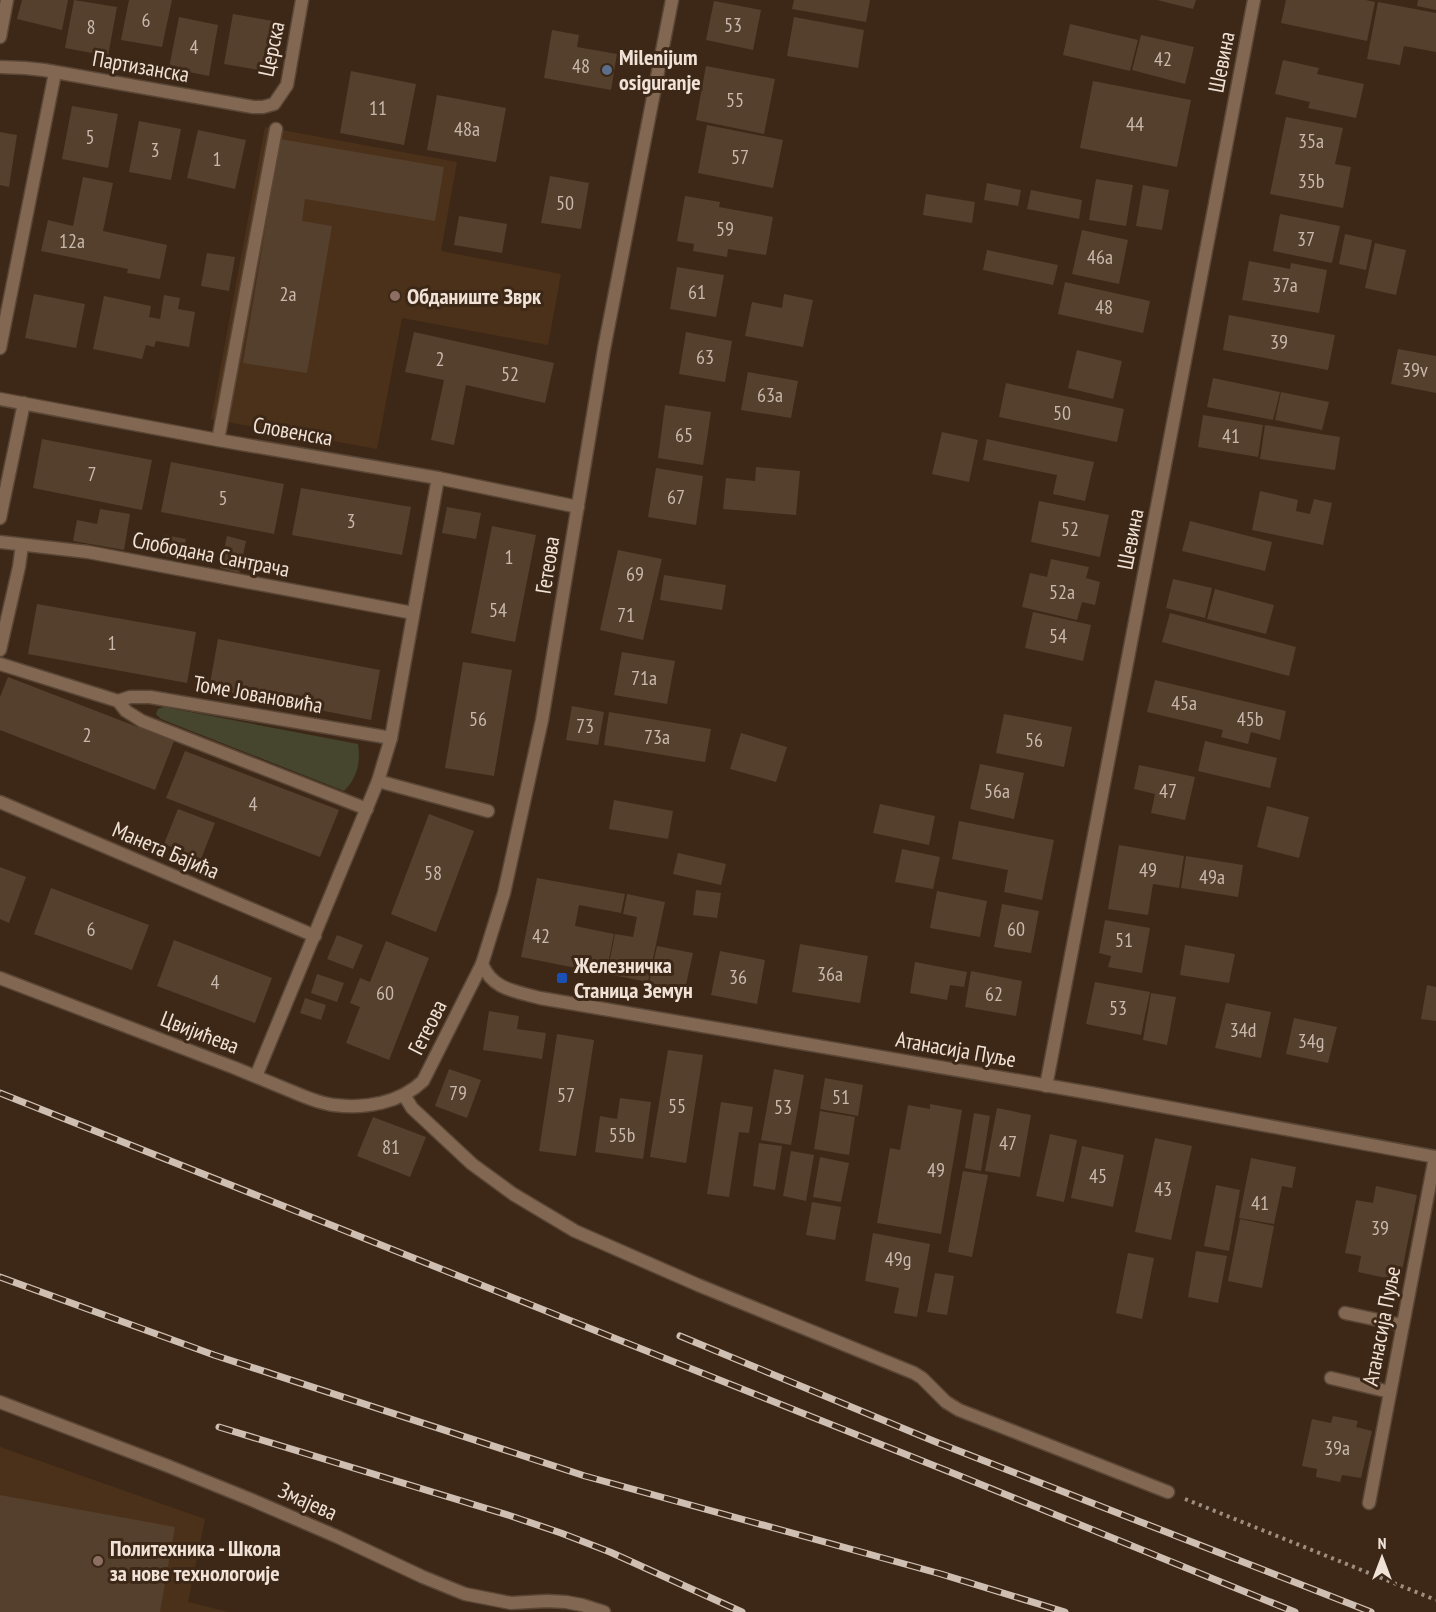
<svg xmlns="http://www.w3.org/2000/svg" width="1436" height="1612" viewBox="0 0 1436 1612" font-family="'PT Sans Narrow',sans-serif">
<rect width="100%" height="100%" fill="#3d2817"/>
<g fill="#4b311a">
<polygon points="265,127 457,162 441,251 561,274 548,345 402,318 377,449 211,419"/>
<polygon points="0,1447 205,1519 188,1602 228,1612 0,1612"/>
</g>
<path fill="#45462d" d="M164 707 358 744C361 762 357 778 344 791L161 719 156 714 158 709Z"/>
<g fill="#553f2d">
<polygon points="22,0 68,0 62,30 17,19"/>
<polygon points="74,0 117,7 108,56 65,48"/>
<polygon points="129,0 172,0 162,47 121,40"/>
<polygon points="794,0 870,0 866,22 792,9"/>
<polygon points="1157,0 1196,0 1193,9"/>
<polygon points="1286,0 1366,0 1375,2 1367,41 1281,23"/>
<polygon points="1418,0 1436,0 1436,10 1417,6"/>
<polygon points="714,1 761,10 753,50 706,40"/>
<polygon points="1378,2 1436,13 1436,52 1404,46 1400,65 1367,59"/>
<polygon points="233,14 273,21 264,71 224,64"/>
<polygon points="179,17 218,25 209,76 169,68"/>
<polygon points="794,17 864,30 858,68 787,56"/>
<polygon points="1070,24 1138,40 1130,71 1063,55"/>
<polygon points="552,30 579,35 577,47 617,54 611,90 544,78"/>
<polygon points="1141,35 1194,47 1185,84 1132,70"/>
<polygon points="1283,60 1319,68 1317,74 1364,84 1356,118 1308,108 1310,102 1275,94"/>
<polygon points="706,66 775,79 764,134 696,120"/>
<polygon points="351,71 416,84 404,145 340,133"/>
<polygon points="1093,81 1191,100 1177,167 1080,148"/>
<polygon points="437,95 506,108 496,162 427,150"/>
<polygon points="72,106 118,114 108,168 62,159"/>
<polygon points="1286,117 1343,128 1335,164 1351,167 1343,208 1270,194"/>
<polygon points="139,121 181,129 171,180 129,172"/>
<polygon points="707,125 783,140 773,188 698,173"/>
<polygon points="198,130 246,140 235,189 187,178"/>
<polygon points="0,132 17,135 9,187 0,185"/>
<polygon points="280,139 444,167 435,221 305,199 302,221 332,226 307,373 243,363"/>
<polygon points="550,176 589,183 581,229 541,223"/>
<polygon points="83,177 113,183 103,231 167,245 160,279 127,273 128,269 41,251 48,220 73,226"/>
<polygon points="1096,179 1133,185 1126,226 1089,220"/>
<polygon points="987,183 1021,190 1018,206 984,200"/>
<polygon points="1143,185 1169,190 1162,230 1136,226"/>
<polygon points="1031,190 1082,200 1079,219 1027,209"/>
<polygon points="926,194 975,202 972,223 923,215"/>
<polygon points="685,196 720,202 719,207 773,217 766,255 728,249 727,257 693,251 694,244 677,241"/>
<polygon points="1280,214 1340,226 1332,263 1273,251"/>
<polygon points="459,216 507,224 502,253 454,245"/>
<polygon points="1082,230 1128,240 1119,284 1072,274"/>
<polygon points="1345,234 1372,240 1366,270 1339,264"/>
<polygon points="1375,243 1406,250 1396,295 1365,288"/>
<polygon points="987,250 1058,265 1053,285 983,270"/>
<polygon points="207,253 235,257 229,291 201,286"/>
<polygon points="1249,261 1290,269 1291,263 1327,270 1319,313 1242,300"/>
<polygon points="677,267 724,275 716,317 670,309"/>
<polygon points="1065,282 1150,301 1143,333 1058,314"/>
<polygon points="34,294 85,304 76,348 25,338"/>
<polygon points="784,294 813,300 803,347 745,336 752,302 782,308"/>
<polygon points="164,295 180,298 178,309 195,312 189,347 156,341 154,347 146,345 142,359 93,349 104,296 151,306 149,317 160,319"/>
<polygon points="1229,315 1335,335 1328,370 1223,350"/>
<polygon points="414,332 554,363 545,403 466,385 454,445 431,440 444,380 405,372"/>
<polygon points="686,332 732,341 725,382 679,374"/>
<polygon points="1398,349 1436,356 1436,393 1391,384"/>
<polygon points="1077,350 1122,361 1113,399 1068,388"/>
<polygon points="748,372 798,381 791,418 741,410"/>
<polygon points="1213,378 1280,392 1273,420 1207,407"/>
<polygon points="1006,383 1124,409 1117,442 999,417"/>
<polygon points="1281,392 1329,402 1322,430 1275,420"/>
<polygon points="665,405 711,412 703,465 658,458"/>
<polygon points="1203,415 1263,425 1258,457 1198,447"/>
<polygon points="1265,425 1340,437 1335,470 1260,459"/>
<polygon points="942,432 978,440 969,482 932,474"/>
<polygon points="42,439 152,460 142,510 33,488"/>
<polygon points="987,439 1094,462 1085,501 1053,494 1057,475 983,460"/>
<polygon points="171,462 284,484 274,534 161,512"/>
<polygon points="756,467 800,471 796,515 723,509 726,478 755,481"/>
<polygon points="656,468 703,476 696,525 648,517"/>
<polygon points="301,488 411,507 402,555 292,535"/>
<polygon points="1260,491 1298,500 1296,511 1310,514 1314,499 1332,503 1323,545 1252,530"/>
<polygon points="1039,501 1109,515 1100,557 1031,542"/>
<polygon points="447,507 481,513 476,539 442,533"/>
<polygon points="100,509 130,514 124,550 73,541 77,520 97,524"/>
<polygon points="1190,521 1272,542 1265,571 1182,551"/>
<polygon points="492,526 536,535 515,642 471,633"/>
<polygon points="165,535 186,539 182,559 161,555"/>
<polygon points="227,536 246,541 239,573 220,568"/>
<polygon points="618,550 662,559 643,640 600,630"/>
<polygon points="1051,559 1089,567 1086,578 1100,582 1095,605 1082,602 1077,620 1022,607 1030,573 1047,577"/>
<polygon points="664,575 726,585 722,610 660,600"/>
<polygon points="1173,579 1212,588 1205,618 1166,608"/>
<polygon points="1215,589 1274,605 1266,634 1207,619"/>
<polygon points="37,604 196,632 187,683 28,654"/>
<polygon points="1033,612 1091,625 1083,661 1025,648"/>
<polygon points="1170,613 1296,647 1289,676 1162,642"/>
<polygon points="218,639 380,670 371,720 209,689"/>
<polygon points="622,652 675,661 667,704 614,695"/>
<polygon points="463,662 512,670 494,776 445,768"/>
<polygon points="8,677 174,741 155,790 0,730 0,697"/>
<polygon points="1155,680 1286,711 1280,740 1251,732 1248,744 1221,737 1223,730 1147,712"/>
<polygon points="572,706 604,712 598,745 566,740"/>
<polygon points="609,712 711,729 705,762 604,745"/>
<polygon points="1004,714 1072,727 1064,767 996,753"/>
<polygon points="741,733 787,747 776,782 730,769"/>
<polygon points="1205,741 1277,758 1270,788 1198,771"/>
<polygon points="185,751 339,810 320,857 166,798"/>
<polygon points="980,764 1024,773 1014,819 970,809"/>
<polygon points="1139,765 1195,777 1185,820 1151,813 1155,794 1134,789"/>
<polygon points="614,800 673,811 668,839 609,829"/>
<polygon points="880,804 935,816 929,845 873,833"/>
<polygon points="1267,806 1309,817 1299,858 1257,847"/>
<polygon points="178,809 215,823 201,859 164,844"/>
<polygon points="429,814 474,831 436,932 391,914"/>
<polygon points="959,821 1054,840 1042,900 1004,892 1008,870 952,859"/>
<polygon points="1119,845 1184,856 1179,888 1153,884 1148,915 1108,909"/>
<polygon points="902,849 940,857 933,889 895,882"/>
<polygon points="678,853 726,864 721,885 673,874"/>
<polygon points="1186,856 1243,865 1238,897 1181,888"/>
<polygon points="0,867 26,877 9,923 0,919"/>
<polygon points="537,878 625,894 621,913 579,905 575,926 614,934 606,974 521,957"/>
<polygon points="51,888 149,925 132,970 34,934"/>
<polygon points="696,890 721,893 717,918 693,915"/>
<polygon points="937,891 987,901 980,937 930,928"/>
<polygon points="627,894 665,902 648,982 607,974 615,934 633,937 637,917 623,914"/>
<polygon points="1002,904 1039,911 1031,953 994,947"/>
<polygon points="1105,920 1150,928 1142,973 1108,967 1111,956 1099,953"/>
<polygon points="337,935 363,945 353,969 327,959"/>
<polygon points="174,940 272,978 255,1023 157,986"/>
<polygon points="386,941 429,958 389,1060 346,1043 360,1007 350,1003 360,978 370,982"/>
<polygon points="800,944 868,956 860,1003 792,992"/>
<polygon points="1185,945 1235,954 1229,983 1180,975"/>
<polygon points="657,946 693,953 685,989 649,983"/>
<polygon points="720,951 765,960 757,1004 711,995"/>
<polygon points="915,962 967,972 964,987 950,985 947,1000 910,993"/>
<polygon points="971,971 1022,981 1016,1016 965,1007"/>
<polygon points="317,974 344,983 337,1002 311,993"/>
<polygon points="1095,982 1150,992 1141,1035 1086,1024"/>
<polygon points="1427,985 1436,987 1436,1021 1421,1019"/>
<polygon points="1151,993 1176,997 1167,1045 1143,1040"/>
<polygon points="305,998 326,1005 321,1020 300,1013"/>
<polygon points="1226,1003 1271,1012 1261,1058 1215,1048"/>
<polygon points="489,1011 519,1016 517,1029 546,1033 542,1059 483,1050"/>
<polygon points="1294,1018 1337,1027 1328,1063 1286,1054"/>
<polygon points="557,1034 594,1040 576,1156 539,1151"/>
<polygon points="668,1050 703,1055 686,1163 650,1157"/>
<polygon points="449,1069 481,1080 467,1118 435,1106"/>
<polygon points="774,1069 804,1075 791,1145 761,1140"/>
<polygon points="825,1078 863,1085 858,1116 820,1109"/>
<polygon points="620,1098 651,1102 643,1159 595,1152 600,1116 617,1119"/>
<polygon points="721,1102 753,1107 749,1133 739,1132 729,1197 707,1194"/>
<polygon points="930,1104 962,1110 941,1234 877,1223 890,1148 900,1150 908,1105 930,1109"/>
<polygon points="997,1108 1031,1115 1020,1177 985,1171"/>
<polygon points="820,1111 855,1117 849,1155 814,1149"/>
<polygon points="974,1113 990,1116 981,1171 965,1168"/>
<polygon points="373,1117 426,1137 410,1177 357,1156"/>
<polygon points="1050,1134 1077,1140 1064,1202 1036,1196"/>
<polygon points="1155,1138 1192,1146 1171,1240 1135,1232"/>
<polygon points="759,1143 782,1146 775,1190 753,1186"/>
<polygon points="1082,1146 1124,1155 1113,1207 1071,1198"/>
<polygon points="791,1151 814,1155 806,1201 783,1196"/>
<polygon points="820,1157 849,1163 841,1202 813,1197"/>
<polygon points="1251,1158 1296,1167 1292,1188 1282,1186 1274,1224 1239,1218"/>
<polygon points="963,1171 988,1175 972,1257 948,1252"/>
<polygon points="1216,1185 1240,1190 1229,1251 1204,1246"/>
<polygon points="1376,1186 1417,1195 1400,1281 1358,1272 1361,1256 1345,1253 1356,1200 1373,1203"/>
<polygon points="812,1202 841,1207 835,1240 806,1235"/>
<polygon points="1240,1219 1274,1226 1262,1288 1228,1281"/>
<polygon points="873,1233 930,1244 917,1317 894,1313 899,1288 865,1281"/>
<polygon points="1196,1251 1227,1256 1218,1303 1188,1297"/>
<polygon points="1128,1253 1154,1258 1142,1319 1116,1313"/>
<polygon points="935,1273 954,1276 947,1315 927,1312"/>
<polygon points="1333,1416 1358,1421 1356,1427 1372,1431 1361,1478 1342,1475 1340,1482 1316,1477 1317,1469 1302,1466 1312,1419 1331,1423"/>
<polygon points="0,1495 175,1527 160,1612 0,1612"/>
</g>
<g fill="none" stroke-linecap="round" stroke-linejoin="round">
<g stroke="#5a4636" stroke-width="15">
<g id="service">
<polyline points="218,440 276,129"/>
<polyline points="378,781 488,811"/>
<polyline points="404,1095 412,1108 472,1164 513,1194 575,1231 698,1285 914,1373 922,1378 946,1402 959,1410 1168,1492"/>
<polyline points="1345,1313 1402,1325"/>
<polyline points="1331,1378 1390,1392"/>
<polyline points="1369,1503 1435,1157"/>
</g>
</g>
<g stroke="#5a4636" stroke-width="15">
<g id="minor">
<polyline points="0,37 7,0"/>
<polyline points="0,67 25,68 44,70 253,107 263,107 274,104 287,85 302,0"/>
<polyline points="0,348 55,73"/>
<polyline points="0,399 218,440 438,478 578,507"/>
<polyline points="0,518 24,403"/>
<polyline points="0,542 88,552 413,613"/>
<polyline points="0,650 19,567 22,545"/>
<polyline points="0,664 118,701 126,711 142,721 367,809"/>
<polyline points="118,701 130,697 150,697 391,738"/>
<polyline points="0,802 315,936"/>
<path d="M0 978C78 1008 157 1038 235 1068 252 1075 269 1082 286 1089 301 1095 317 1103 334 1105 365 1109 400 1103 423 1081L482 964"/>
<polyline points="256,1076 378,781 391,738 438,478"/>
<polyline points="1046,1086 1254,0"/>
<polyline points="0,1402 168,1466 252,1500 338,1537 423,1577 465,1594 511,1603 547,1601 566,1602 582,1605 604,1612"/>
</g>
</g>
<g stroke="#5a4636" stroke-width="15">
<path id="tertiary" d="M672 0 604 349 542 720 504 893 482 964C493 990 515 991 540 998L1096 1094 1436 1157"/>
</g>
<polyline stroke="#9f8d80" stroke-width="4" stroke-dasharray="3 4.5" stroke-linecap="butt" points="1185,1499 1436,1600"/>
<use href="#service" stroke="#826852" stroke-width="12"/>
<use href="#minor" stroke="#826852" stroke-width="12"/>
<use href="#tertiary" stroke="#826852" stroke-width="12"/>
<g stroke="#cfbfb3" stroke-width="7">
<g id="rail">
<polyline points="0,1093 955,1474 1295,1612"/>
<polyline points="0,1277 214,1355 585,1476 941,1574 1065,1612"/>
<polyline points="680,1336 936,1442 1371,1612"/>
<polyline points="219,1427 511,1516 561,1533 610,1552 742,1612"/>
</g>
</g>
<use href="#rail" stroke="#3d2817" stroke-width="4.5" stroke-dasharray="14" stroke-linecap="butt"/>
</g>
<circle fill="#5c6f8a" stroke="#3d2817" stroke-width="2" cx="607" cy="70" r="6"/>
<g fill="#8d6e63" stroke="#3d2817" stroke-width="2">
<circle cx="395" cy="296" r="6"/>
<circle cx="98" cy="1561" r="6"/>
</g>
<rect fill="#1a4fb4" stroke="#3d2817" stroke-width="2" x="556" y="972" width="12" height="12" rx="3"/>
<g text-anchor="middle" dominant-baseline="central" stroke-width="6" stroke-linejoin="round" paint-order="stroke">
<g font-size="20" fill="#c9b9ac">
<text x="146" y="20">6</text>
<text x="733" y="25">53</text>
<text x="91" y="27">8</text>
<text x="194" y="47">4</text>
<text x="1163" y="59">42</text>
<text x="581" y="66">48</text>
<text x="735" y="100">55</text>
<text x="378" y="108">11</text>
<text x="1135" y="124">44</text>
<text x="467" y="129">48a</text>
<text x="90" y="137">5</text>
<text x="1311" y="141">35a</text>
<text x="155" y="150">3</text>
<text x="740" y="157">57</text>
<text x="217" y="159">1</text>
<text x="1311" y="181">35b</text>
<text x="565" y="203">50</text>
<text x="725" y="229">59</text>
<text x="1306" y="239">37</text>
<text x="72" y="241">12a</text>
<text x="1100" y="257">46a</text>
<text x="1285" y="285">37a</text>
<text x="697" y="292">61</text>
<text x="288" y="294">2a</text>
<text x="1104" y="307">48</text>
<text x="1279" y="342">39</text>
<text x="705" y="357">63</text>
<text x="440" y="359">2</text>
<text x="1415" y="370">39v</text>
<text x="510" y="374">52</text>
<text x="770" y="395">63a</text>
<text x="1062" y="413">50</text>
<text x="684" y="435">65</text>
<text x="1231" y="436">41</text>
<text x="92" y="474">7</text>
<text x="676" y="497">67</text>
<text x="223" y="498">5</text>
<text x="351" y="521">3</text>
<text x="1070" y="529">52</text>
<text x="509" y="557">1</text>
<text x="635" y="574">69</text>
<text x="1062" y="592">52a</text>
<text x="498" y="610">54</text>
<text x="626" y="615">71</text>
<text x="1058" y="636">54</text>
<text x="112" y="643">1</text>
<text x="644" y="678">71a</text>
<text x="1184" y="703">45a</text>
<text x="478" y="719">56</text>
<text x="1250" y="719">45b</text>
<text x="585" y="726">73</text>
<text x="87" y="735">2</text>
<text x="657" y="737">73a</text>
<text x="1034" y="740">56</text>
<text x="997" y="791">56a</text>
<text x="1168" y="791">47</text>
<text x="253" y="804">4</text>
<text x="1148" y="870">49</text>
<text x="433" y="873">58</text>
<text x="1212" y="877">49a</text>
<text x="91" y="929">6</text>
<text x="1016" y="929">60</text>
<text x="541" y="936">42</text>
<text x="1124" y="940">51</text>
<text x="830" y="974">36a</text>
<text x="738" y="977">36</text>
<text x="215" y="982">4</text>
<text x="385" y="993">60</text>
<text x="994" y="994">62</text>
<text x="1118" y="1008">53</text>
<text x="1243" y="1030">34d</text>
<text x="1311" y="1041">34g</text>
<text x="458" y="1093">79</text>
<text x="566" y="1095">57</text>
<text x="841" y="1097">51</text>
<text x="677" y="1106">55</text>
<text x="783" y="1107">53</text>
<text x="622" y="1135">55b</text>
<text x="1008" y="1143">47</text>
<text x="391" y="1147">81</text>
<text x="936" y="1170">49</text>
<text x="1098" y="1176">45</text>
<text x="1163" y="1189">43</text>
<text x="1260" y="1203">41</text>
<text x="1380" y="1228">39</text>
<text x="898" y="1259">49g</text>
<text x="1337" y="1448">39a</text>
</g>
<g font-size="22" fill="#f0e2d7" stroke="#3d2817">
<text transform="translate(271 49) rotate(-78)">Церска</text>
<text transform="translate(1221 62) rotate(-79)">Шевина</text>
<text transform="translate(141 66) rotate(10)">Партизанска</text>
<text transform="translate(293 431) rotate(10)">Словенска</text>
<text transform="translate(1130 539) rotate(-79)">Шевина</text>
<text transform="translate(211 554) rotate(11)">Слободана Сантрача</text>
<text transform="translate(547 565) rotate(-81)">Гетеова</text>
<text transform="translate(258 694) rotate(10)">Томе Јовановића</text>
<text transform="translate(166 850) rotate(23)">Манета Бајића</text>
<text transform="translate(427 1027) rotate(-63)">Гетеова</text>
<text transform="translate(200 1032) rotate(21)">Цвијићева</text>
<text transform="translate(956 1049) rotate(10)">Атанасија Пуље</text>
<text transform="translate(1381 1326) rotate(-79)">Атанасија Пуље</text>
<text transform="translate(308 1501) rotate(24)">Змајева</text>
</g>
<g font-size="22" font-weight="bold" fill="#f0e2d7" stroke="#3d2817" text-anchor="start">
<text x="619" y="57">Milenijum<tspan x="619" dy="25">osiguranje</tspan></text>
<text x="407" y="296">Обданиште Зврк</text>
<text x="574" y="965">Железничка<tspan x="574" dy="25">Станица Земун</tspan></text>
<text x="110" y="1548">Политехника - Школа<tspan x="110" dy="25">за нове технологоије</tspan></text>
</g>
</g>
<g transform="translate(1382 1558)" stroke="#3d2817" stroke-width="4.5" paint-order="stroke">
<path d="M0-4.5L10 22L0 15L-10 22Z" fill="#f0e2d7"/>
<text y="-9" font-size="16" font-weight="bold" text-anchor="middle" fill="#f0e2d7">N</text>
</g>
</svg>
